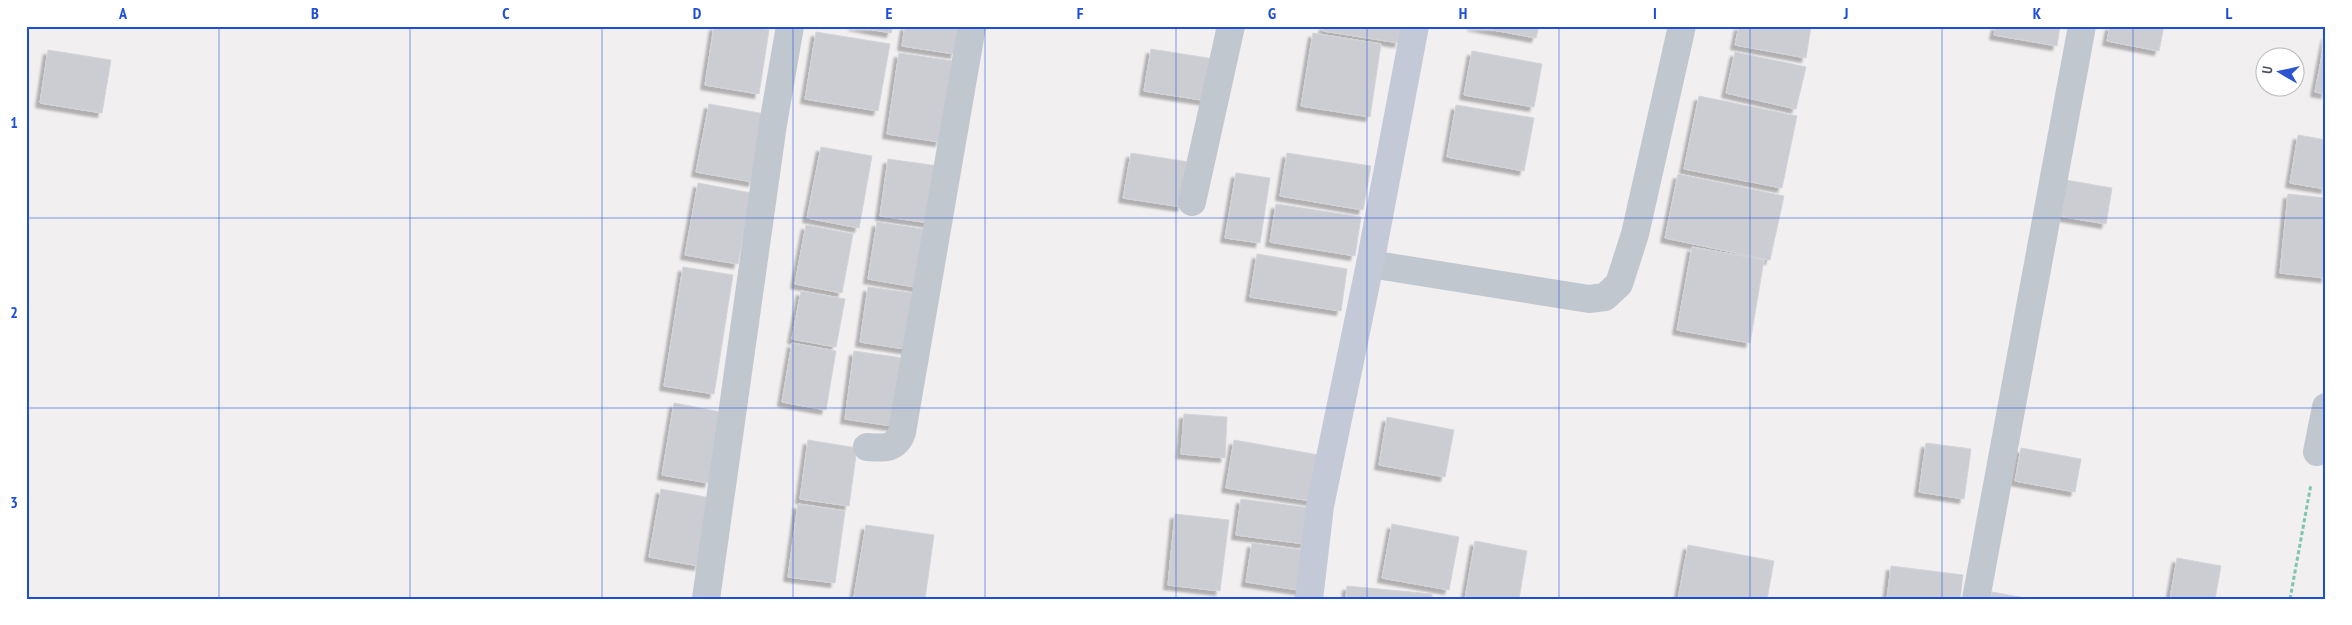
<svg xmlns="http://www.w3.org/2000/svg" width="2352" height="625" viewBox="0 0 2352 625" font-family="'PT Sans Narrow',sans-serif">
<defs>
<filter id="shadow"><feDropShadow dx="-4.5" dy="4.5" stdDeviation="1" flood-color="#0004"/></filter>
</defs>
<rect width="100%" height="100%" fill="#f1efef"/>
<g fill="#cccdd3" stroke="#d3d4da" filter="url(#shadow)">
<polygon points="714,26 746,26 769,30 759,94 705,85"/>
<polygon points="853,26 893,26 891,33"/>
<polygon points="905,26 959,26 955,54 902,46"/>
<polygon points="1324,26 1401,26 1399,43 1323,31"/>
<polygon points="1472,26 1539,26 1536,38"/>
<polygon points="1739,26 1811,26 1806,58 1735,45"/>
<polygon points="1996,26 2060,26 2057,46 1994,35"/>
<polygon points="2110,26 2164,26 2159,51 2107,41"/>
<polygon points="816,32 890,44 878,111 805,99"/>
<polygon points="1313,33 1381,44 1370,117 1301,106"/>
<polygon points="2326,35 2326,94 2315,92"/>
<polygon points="1151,49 1214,59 1208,101 1144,91"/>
<polygon points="48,50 111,60 102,113 40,103"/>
<polygon points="1472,51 1542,64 1534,107 1464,95"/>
<polygon points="1735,52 1806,67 1796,109 1726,93"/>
<polygon points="899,53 952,61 940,142 887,134"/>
<polygon points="1699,96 1797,116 1782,188 1684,169"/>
<polygon points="709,104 765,114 753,182 696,172"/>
<polygon points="1456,105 1534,118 1524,171 1447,157"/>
<polygon points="2298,135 2326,140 2326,189 2290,183"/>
<polygon points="821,147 872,156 859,228 807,218"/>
<polygon points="1131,153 1189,162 1182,207 1123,198"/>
<polygon points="1287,153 1371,166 1363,210 1280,196"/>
<polygon points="888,159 938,166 930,223 880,216"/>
<polygon points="1236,173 1270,178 1260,243 1225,238"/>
<polygon points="1678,174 1784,196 1770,260 1665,238"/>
<polygon points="2066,180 2112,188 2106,224 2059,216"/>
<polygon points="698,183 751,193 738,264 685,255"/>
<polygon points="2288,194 2326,198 2326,278 2280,273"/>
<polygon points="1276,204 1361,217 1355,256 1270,242"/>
<polygon points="877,222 929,230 921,288 868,279"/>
<polygon points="806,225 853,234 842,293 795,284"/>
<polygon points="1692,247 1764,260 1750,343 1677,330"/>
<polygon points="1257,254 1347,269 1341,311 1250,297"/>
<polygon points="683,267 733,275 714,394 664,386"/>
<polygon points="868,287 919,294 911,350 860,342"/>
<polygon points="801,291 845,299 836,347 792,339"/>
<polygon points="792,343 836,351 826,410 782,402"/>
<polygon points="854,351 909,359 899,427 845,419"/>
<polygon points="674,403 721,412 709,483 662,475"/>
<polygon points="1184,414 1227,417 1225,458 1181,454"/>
<polygon points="1387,417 1454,430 1445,477 1379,465"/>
<polygon points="808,440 857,448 849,506 800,499"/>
<polygon points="1234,440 1319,455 1312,501 1226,488"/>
<polygon points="1926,443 1971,449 1964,499 1919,492"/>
<polygon points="2021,448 2081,459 2075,492 2015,481"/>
<polygon points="661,489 711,498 699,566 649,557"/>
<polygon points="1241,499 1310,508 1305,544 1236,535"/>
<polygon points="798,504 845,511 835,583 788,577"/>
<polygon points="1175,514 1229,520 1220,591 1168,585"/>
<polygon points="1392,524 1459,537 1449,590 1382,578"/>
<polygon points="866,525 934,535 925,599 869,599 854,597"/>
<polygon points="1475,541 1527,551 1519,599 1465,599"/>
<polygon points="1252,543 1311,551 1305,591 1246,582"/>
<polygon points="1688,545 1774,561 1767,599 1678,599"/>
<polygon points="2177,558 2221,566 2215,599 2170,599"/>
<polygon points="1891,566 1963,575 1960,599 1887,599"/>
<polygon points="1347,586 1432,594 1432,599 1346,599"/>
<polygon points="1992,592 2030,599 1990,599"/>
</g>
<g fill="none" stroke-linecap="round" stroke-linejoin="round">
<polyline stroke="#7dc5af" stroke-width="3" stroke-dasharray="4 2.5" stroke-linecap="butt" points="2290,599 2311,484"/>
<g stroke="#c1c7cf" stroke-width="28">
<polyline points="1192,202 1231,26"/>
<polyline points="1370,264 1589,299 1605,297 1619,284 1635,234 1682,26"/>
<path d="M867 447C883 448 896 450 902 432L972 26"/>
<polyline points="2317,452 2326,407"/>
<polyline points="706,599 773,124 790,26"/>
<polyline points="1976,599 2082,26"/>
</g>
<polyline stroke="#c3c9d6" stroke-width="28" points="1309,599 1320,506 1370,264 1415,26"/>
</g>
<path fill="none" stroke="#1d4ed8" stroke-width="1" stroke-opacity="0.55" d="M219 26V599M410 26V599M602 26V599M793 26V599M985 26V599M1176 26V599M1367 26V599M1559 26V599M1750 26V599M1942 26V599M2133 26V599M26 218H2326M26 408H2326"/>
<rect width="2352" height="625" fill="none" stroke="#ffffff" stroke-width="55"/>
<g transform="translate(2280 72) rotate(279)"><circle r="24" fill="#ffffff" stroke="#b6b9bd"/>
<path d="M0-4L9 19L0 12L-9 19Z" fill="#2c55cf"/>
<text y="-8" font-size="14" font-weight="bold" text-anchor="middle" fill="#494f5a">U</text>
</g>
<rect x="28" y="28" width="2296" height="570" fill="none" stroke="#1d4ed8" stroke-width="2"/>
<g font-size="16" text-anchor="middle" font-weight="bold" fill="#1d4ed8">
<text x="123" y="19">A</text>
<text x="315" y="19">B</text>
<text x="506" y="19">C</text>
<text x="697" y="19">D</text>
<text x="889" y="19">E</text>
<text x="1080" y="19">F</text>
<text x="1272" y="19">G</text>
<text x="1463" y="19">H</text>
<text x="1655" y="19">I</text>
<text x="1846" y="19">J</text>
<text x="2037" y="19">K</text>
<text x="2229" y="19">L</text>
<text x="14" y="128">1</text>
<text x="14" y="318">2</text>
<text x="14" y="508">3</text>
</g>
</svg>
